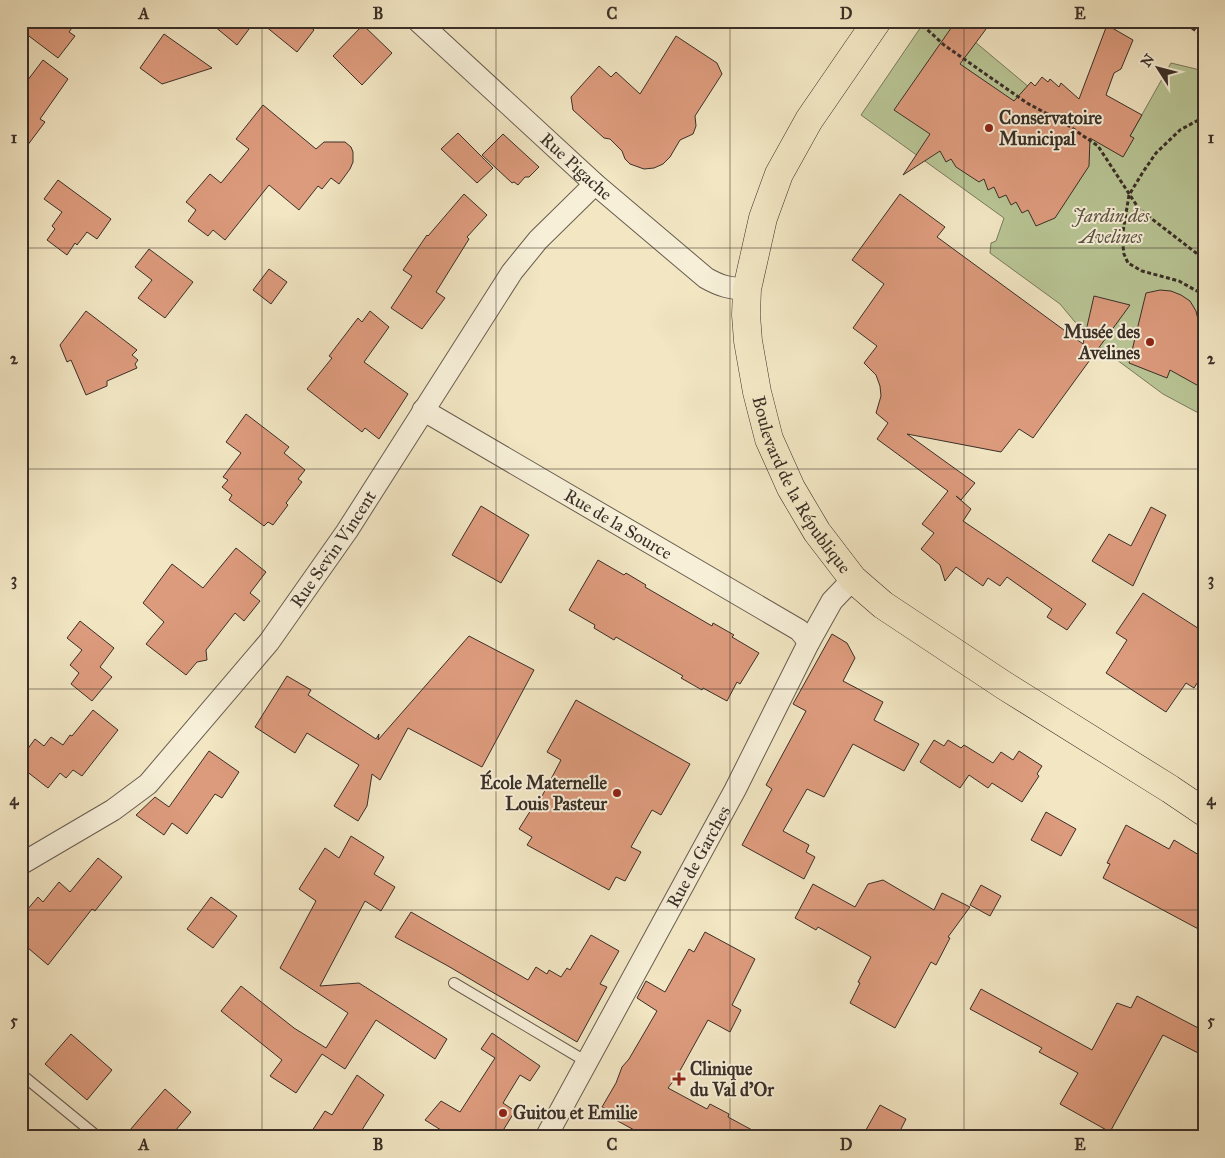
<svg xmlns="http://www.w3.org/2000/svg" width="1225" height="1158" viewBox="0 0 1225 1158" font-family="'IM FELL Great Primer',serif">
<rect width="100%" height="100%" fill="#f2e6c3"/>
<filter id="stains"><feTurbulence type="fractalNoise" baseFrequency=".004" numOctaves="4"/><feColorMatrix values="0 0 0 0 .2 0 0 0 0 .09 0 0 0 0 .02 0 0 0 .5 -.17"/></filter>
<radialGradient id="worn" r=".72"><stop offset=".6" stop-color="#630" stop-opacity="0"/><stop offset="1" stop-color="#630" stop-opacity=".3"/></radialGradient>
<polygon fill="#b9c595" stroke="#7a7a5e" points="925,21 950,21 1066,118 1130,136 1171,63 1196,69 1204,74 1204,416 1163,394 1090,340 1060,304 990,253 991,243 996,241 1004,218 861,115"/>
<g fill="#dd9b7d" stroke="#3a2f28">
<polygon points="21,21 77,21 69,32 75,36 58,58 21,30"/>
<polygon points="208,21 255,21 237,45"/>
<polygon points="259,21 304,21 314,30 297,52"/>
<polygon points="956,21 992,21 960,64 1014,101 1031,82 1035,86 1042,77 1048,82 1050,79 1059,87 1061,83 1079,99 1107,25 1133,40 1121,69 1114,73 1106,95 1142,115 1130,136 1134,138 1123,157 1090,138 1089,166 1055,218 1036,226 1028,210 1022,213 1016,202 1011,205 1006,195 999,198 994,187 988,190 984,179 979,182 956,167 951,159 946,162 940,151 903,175 930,134 894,110"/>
<polygon points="363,25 392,53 362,85 333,56"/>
<polygon points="164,34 212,68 162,84 140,68"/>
<polygon points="676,36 717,63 722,74 695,116 696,126 693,134 680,140 670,157 663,164 654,168 644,169 630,164 625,159 622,151 610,139 604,138 573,110 571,97 599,66 611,77 616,72 640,94"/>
<polygon points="43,60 68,79 40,119 45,122 21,154 21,89"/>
<polygon points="263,105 316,149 324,142 345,142 351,147 353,152 353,162 350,169 339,184 331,178 322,189 318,186 299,210 269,185 225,240 213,230 208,236 188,221 196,210 186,202 210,174 221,183 249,149 236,139"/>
<polygon points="458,133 493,168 477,183 441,149"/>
<polygon points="503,134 539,167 529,177 525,177 518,185 514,182 512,183 482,155"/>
<polygon points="58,180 111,219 97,239 87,232 77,245 75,243 67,255 47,240 55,229 52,226 62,212 44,199"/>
<polygon points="464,194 487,215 467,237 469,239 436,292 445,298 422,329 391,308 412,276 403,270 427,235 428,236"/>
<polygon points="900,194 945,227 937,237 1083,344 1094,296 1130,305 1033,438 1019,429 1001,452 907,434 975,483 961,500 956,496 971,509 963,521 1086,604 1067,630 1047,617 1052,609 1007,577 1000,586 988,578 983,586 956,567 945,581 940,565 921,549 934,533 922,524 948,491 877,439 888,423 876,413 881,396 880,386 876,375 864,363 877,346 853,328 884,284 852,260"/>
<polygon points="149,249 193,282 165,318 138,298 152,280 135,267"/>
<polygon points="269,269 287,282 271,304 253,290"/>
<polygon points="1160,290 1171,291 1181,295 1190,301 1196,311 1200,328 1204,330 1204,389 1170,370 1167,378 1129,363 1146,293"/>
<polygon points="86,311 137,350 132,355 138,360 135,364 137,368 107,381 107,386 86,395 71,360 67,362 60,345"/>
<polygon points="370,311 389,327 364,362 408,394 379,439 365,428 362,432 307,389 332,358 329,356 358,318 362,322"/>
<polygon points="246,414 289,447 284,453 305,470 298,479 302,482 286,503 288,505 273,525 268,522 264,526 229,500 232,495 222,487 228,480 223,477 241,453 226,442"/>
<polygon points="481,506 529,535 501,583 452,555"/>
<polygon points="1151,507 1166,515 1133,586 1092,561 1109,534 1131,546"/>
<polygon points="236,548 266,572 250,593 260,601 244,621 235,613 206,650 207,660 197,662 186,675 146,644 164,622 143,603 172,564 203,588"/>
<polygon points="598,560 624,575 626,573 646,585 645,587 712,626 713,623 734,635 732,637 759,653 740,684 737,682 727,701 703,688 702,690 681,678 683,676 616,637 614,640 594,628 595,625 569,610"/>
<polygon points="1143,593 1204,632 1204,672 1194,688 1186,683 1166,712 1106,673 1127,640 1116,633"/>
<polygon points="80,621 114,648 100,667 112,677 92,701 71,684 79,673 70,665 82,650 67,638"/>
<polygon points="832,634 847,643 855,658 843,681 883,702 874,720 919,744 904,771 853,744 824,797 807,789 783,831 809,845 806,852 815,857 804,879 742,845 772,789 766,785 806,711 793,704"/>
<polygon points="469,636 534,670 482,767 408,728 380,780 372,774 367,806 358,821 334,806 359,765 307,733 295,753 255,727 287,676 311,690 308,695 376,739 379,734 378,740"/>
<polygon points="576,700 690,764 661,815 652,810 631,847 641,852 625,881 616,877 609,890 527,845 532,837 519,829 539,797 541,798 561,760 547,752"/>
<polygon points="93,710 118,730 82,776 73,770 66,778 60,773 48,788 21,767 21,758 35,739 44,746 51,737 63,745 70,735 72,736"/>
<polygon points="934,740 944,746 948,740 961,748 964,745 993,763 1001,752 1013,760 1019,751 1042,766 1037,774 1039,776 1022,802 992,783 988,788 969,775 960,788 920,762"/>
<polygon points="209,751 239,772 222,798 215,794 187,834 172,823 164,835 136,815 155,797 169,807"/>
<polygon points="1046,812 1076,829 1061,856 1031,840"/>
<polygon points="1126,825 1169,849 1174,840 1204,858 1204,932 1103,878 1110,864 1107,863"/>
<polygon points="351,836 384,857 374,874 395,887 381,911 365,901 320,986 359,983 447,1039 435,1059 376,1020 345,1069 322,1054 296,1093 270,1076 282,1060 221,1011 241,986 294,1028 326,1048 348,1013 280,968 316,901 299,889 325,848 339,858"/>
<polygon points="98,858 122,877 95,911 92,909 48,965 21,942 21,917 38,897 43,902 59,882 70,892"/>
<polygon points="883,880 934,910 942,893 970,907 948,937 950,938 936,965 931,962 895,1028 850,1003 860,983 858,982 871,957 818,927 816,930 795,918 813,884 855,907 868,884"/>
<polygon points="981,885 1001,896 990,916 970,905"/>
<polygon points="211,897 237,916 213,948 187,929"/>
<polygon points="411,912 528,980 536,967 547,974 549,970 561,977 567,968 570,970 591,935 619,951 600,984 607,987 577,1042 448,966 395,937"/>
<polygon points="705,932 755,959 732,1005 741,1010 730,1032 708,1020 677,1076 668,1088 707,1109 710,1104 729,1114 728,1117 765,1137 647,1137 614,1119 606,1113 608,1110 602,1107 616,1083 622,1067 629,1059 657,1011 637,998 646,981 665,992 689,949 694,952"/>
<polygon points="981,989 1092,1050 1117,1003 1131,1008 1137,996 1204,1031 1204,1056 1163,1035 1110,1132 1060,1104 1078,1073 1039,1052 1042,1048 970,1009"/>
<polygon points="492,1033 540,1066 530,1081 520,1075 503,1103 515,1111 499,1137 452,1137 425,1120 441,1101 460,1112 495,1058 481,1049"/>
<polygon points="71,1034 112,1070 87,1100 45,1064"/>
<polygon points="357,1075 384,1095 360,1133 366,1137 308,1137 325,1111 332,1115"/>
<polygon points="165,1089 191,1112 170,1137 124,1137"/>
<polygon points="880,1105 906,1119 897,1137 862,1137"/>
</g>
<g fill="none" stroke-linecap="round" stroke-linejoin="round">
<g stroke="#685d4f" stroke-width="12">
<g id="service">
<polyline points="454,983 587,1062"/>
<polyline points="21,1074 98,1137"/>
</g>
</g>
<g stroke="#685d4f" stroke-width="23">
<g id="minor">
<path id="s1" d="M418 21 595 184 706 278C720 286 731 289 747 289"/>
<path id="s2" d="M423 410 799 630 809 642"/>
<path id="s3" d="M21 864 113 810 148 784 269 642 347 531 512 272 538 240 595 184"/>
<path id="s4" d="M546 1137 735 790 809 642 832 601 853 579"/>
</g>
</g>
<g stroke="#3a2f28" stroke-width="29">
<g id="primary">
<path id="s5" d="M877 21 809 120 779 174 763 218 747 289 746 315 748 341 757 392 769 439 791 488 817 532 853 579 883 605 1005 686 1170 789 1204 812"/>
</g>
</g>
<g stroke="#3a2f28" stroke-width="3" stroke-dasharray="4 2.5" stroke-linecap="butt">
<polyline points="918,21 944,45 1027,103 1066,124 1098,146 1139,209 1204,259"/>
<polyline points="1181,21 1204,36"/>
<polyline points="1204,117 1180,130 1156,153 1143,172 1129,195 1122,238 1124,254 1128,263 1142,271 1179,281 1204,295"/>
</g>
<use href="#service" stroke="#f7efd8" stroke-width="10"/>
<use href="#minor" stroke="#f7efd8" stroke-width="21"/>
<use href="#primary" stroke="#f2e6c3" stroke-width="28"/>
</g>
<path fill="none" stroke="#3a2f28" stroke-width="1" stroke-opacity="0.55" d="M262 21V1137M496 21V1137M730 21V1137M964 21V1137M21 248H1204M21 469H1204M21 689H1204M21 910H1204"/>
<g fill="#8f2418" stroke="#f7efd8" stroke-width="2">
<circle cx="989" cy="128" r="5"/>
<circle cx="1150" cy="342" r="5"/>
<circle cx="617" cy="793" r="5"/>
<path d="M676.5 1071.5h5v5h5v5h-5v5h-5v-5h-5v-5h5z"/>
<circle cx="503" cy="1113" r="5"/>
</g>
<g text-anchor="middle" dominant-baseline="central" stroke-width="4" stroke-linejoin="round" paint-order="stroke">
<g font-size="18" font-weight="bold" fill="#3a2f28" stroke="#f7efd8" text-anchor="start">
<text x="999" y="118">Conservatoire<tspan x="999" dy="21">Municipal</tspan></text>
<text x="1140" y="332" text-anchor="end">Musée des<tspan x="1140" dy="21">Avelines</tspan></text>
<text x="607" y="783" text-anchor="end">École Maternelle<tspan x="607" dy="21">Louis Pasteur</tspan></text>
<text x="690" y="1069">Clinique<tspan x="690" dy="21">du Val d'Or</tspan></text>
<text x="513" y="1113">Guitou et Emilie</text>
</g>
<g font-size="18" fill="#3a2f28" stroke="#f7efd8">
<text stroke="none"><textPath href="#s1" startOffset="215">Rue Pigache</textPath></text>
<text stroke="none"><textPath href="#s5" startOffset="509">Boulevard de la République</textPath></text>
<text stroke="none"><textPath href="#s2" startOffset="226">Rue de la Source</textPath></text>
<text stroke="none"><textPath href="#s3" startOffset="450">Rue Sevin Vincent</textPath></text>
<text stroke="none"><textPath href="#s4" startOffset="319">Rue de Garches</textPath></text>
</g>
<g font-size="18" font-style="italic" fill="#5a5443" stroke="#f7efd8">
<text x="1111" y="216">Jardin des<tspan x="1111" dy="21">Avelines</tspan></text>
</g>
</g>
<rect width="1225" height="1158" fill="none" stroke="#f2e6c3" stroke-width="55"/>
<g transform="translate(1158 68) rotate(306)" stroke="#f7efd8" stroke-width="4" paint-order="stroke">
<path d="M0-4L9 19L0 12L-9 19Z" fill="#3a2f28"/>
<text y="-8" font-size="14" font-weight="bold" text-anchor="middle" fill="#3a2f28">N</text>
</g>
<rect x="28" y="28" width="1170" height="1102" fill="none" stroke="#3a2f28" stroke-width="2"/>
<g font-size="16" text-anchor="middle" font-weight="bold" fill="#3a2f28">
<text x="144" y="19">A</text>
<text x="378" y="19">B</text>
<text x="612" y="19">C</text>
<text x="846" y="19">D</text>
<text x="1080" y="19">E</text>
<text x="14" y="143">1</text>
<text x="1211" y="143">1</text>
<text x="14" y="364">2</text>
<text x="1211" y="364">2</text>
<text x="14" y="585">3</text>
<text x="1211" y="585">3</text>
<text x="14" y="805">4</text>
<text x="1211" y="805">4</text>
<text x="14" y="1026">5</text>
<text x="1211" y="1026">5</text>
<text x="144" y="1150">A</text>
<text x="378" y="1150">B</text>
<text x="612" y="1150">C</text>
<text x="846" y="1150">D</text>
<text x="1080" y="1150">E</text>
</g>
<rect width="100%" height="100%" filter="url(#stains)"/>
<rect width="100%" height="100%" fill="url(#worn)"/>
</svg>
